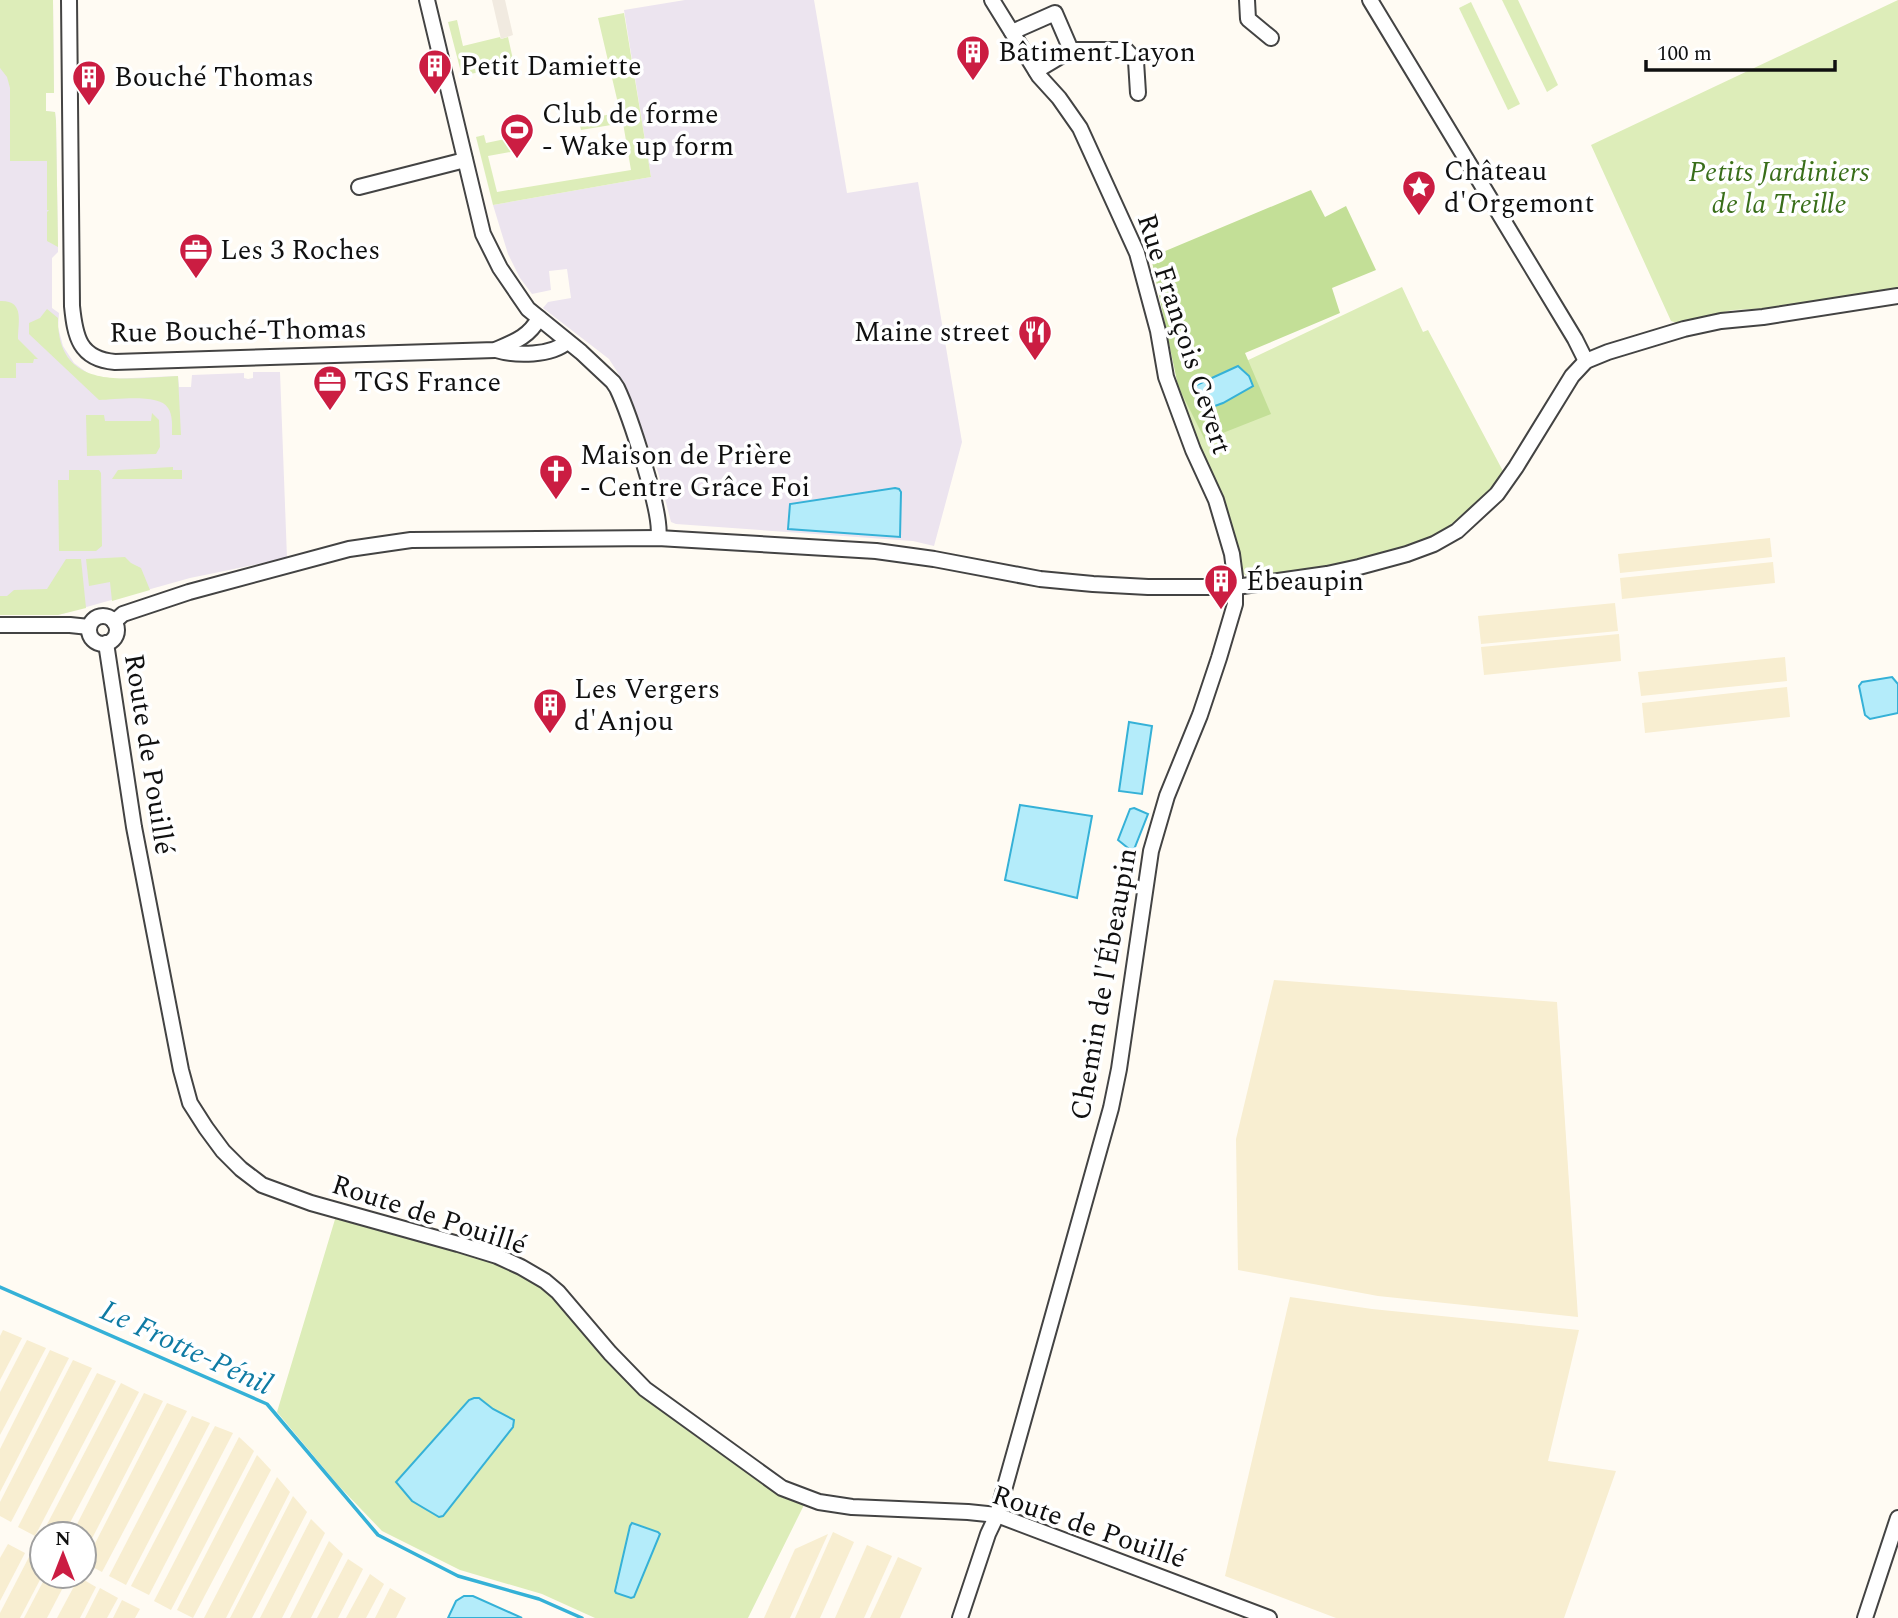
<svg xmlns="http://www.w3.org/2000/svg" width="1898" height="1618" viewBox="0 0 1898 1618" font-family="Spectral,serif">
<rect width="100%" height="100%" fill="#fffbf3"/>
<g fill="#ece4ef">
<polygon points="0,0 53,0 54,93 46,93 46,111 55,112 56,121 58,247 58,252 52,258 52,308 59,313 58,327 63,346 74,363 89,374 108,379 178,376 179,387 191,387 192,375 244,373 244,378 248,379 253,378 253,372 280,372 287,558 190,578 58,615 0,615"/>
<polygon points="685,0 814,0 847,193 918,182 962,442 934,546 913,541 676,524 671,522 658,472 625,384 609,359 543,308 548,302 571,298 567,269 549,271 551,290 532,294 520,278 508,254 493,205 651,177 624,10"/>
</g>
<g fill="#f8eed1">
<polygon points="1770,538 1772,557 1620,573 1618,554"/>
<polygon points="1773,562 1775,583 1622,599 1620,578"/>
<polygon points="1615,603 1618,631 1481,644 1478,616"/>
<polygon points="1619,634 1621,661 1484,675 1481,647"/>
<polygon points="1785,657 1787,681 1641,696 1638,672"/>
<polygon points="1787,687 1790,717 1645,733 1642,703"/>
<polygon points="1274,980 1557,1002 1578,1317 1378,1296 1238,1270 1236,1139"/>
<polygon points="1290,1297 1372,1309 1579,1330 1548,1461 1616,1471 1564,1618 1336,1618 1225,1576"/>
<polygon points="3,1330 22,1338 0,1380 0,1336"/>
<polygon points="27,1340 46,1348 0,1435 0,1392"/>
<polygon points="50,1350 69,1358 0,1492 0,1449"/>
<polygon points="73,1360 92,1368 11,1522 0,1516 0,1502"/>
<polygon points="97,1373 116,1381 35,1536 18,1527"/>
<polygon points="121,1383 139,1392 64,1534 42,1534"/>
<polygon points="144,1393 163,1401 84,1554 84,1534 72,1534"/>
<polygon points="167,1403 187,1411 102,1572 85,1563"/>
<polygon points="192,1416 210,1423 126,1585 109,1576"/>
<polygon points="215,1426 233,1433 149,1595 131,1586"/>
<polygon points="239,1437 254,1451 171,1610 154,1601"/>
<polygon points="257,1455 271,1470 193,1618 177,1610"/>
<polygon points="277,1477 290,1492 226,1618 204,1618"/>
<polygon points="293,1496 307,1512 252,1618 230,1618"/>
<polygon points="311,1519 325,1533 282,1618 260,1618"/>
<polygon points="833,1532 854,1542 820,1618 795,1618"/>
<polygon points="828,1534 790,1618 764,1618 795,1549"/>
<polygon points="329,1541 343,1554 311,1618 290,1618"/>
<polygon points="8,1544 25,1553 0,1601 0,1558"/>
<polygon points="867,1545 892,1556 864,1618 835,1618"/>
<polygon points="30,1555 42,1561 42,1576 20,1618 0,1618 0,1613"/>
<polygon points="898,1557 922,1568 900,1618 870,1618"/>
<polygon points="348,1559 363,1569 338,1618 317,1618"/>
<polygon points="370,1574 384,1584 366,1618 346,1618"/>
<polygon points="46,1576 69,1576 47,1618 24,1618"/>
<polygon points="79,1577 96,1587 80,1618 57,1618"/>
<polygon points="100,1588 118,1598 107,1618 85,1618"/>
<polygon points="390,1588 406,1598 396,1618 375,1618"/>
<polygon points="122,1600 140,1609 135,1618 113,1618"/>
</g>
<g fill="#ddedb9">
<polygon points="0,0 53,0 54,93 46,93 46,111 55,112 56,121 58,247 47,241 47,212 49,210 47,210 47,161 10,161 10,88 7,77 0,68"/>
<polygon points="1502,0 1518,0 1558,85 1547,92"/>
<polygon points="1898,0 1898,288 1834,301 1792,307 1733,310 1677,323 1671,321 1591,145"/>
<polygon points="1471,2 1520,104 1508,110 1459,8"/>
<polygon points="624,13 651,177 493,205 476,137 484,135 486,143 519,136 522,150 488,156 497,192 631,170 623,123 581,130 579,121 620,112 598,18"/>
<polygon points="457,20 463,46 500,37 501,39 508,37 514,64 462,76 448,22"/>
<polygon points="1402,287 1423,332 1428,330 1504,473 1478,503 1446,531 1419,543 1359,561 1248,577 1241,572 1222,501 1179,393"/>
<path d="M0 301C25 300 18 322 18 339L38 359H34L33 363H16V378H0Z"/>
<path d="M47 309 58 318C57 393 127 378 178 376L181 435H172C172 427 173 415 168 408 159 393 115 400 99 400L29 334V323L40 318Z"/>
<polygon points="152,413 159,420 160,447 156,454 87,456 86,415 104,415 105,421 151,421"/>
<polygon points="173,467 173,470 182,470 182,479 112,479 118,470"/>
<polygon points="69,470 99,470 101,473 102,546 96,551 59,551 58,480 69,480"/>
<polygon points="125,557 131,563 141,568 150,590 112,601 110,582 89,586 86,559"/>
<polygon points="66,559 81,559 86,608 58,615 0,615 0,596 7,596 14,590 47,589"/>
<polygon points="336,1216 489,1258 537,1283 566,1309 639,1393 695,1436 778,1493 804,1505 748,1618 595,1618 542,1594 460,1570 382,1531 338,1485 277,1412"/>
</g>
<polygon fill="#c3df97" points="1311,190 1325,217 1346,206 1376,270 1332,288 1340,313 1245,353 1271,414 1205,440 1178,386 1151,257"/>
<polygon fill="#f1eae0" points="492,0 505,0 513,35 501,39"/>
<g fill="#b4ecfa" stroke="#35b1d7" stroke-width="2">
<polygon points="1238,366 1249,376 1253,386 1223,403 1204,410 1190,388"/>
<polygon points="895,488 899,489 901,492 900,537 788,529 790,504"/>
<polygon points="1892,677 1898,684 1898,713 1870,719 1865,715 1859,686 1862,682"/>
<polygon points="1129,722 1152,726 1142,794 1119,791"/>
<polygon points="1020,805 1092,816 1077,898 1005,880"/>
<polygon points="1134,808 1148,814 1133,852 1118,840 1130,809"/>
<polygon points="474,1398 479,1398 493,1409 514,1420 513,1427 443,1516 439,1517 412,1501 396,1482 469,1400"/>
<polygon points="632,1523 658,1532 660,1534 634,1597 631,1598 616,1593 615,1591 630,1526"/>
<polygon points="464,1596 473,1596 522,1618 448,1618 456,1601"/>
</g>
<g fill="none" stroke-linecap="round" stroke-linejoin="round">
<polyline stroke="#35b1d7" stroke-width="3.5" points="0,1287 267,1404 378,1535 458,1576 539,1599 582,1618"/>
<g stroke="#434343" stroke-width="18">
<g id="street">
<path d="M69 0 72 306C75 336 79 359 115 362L495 350C514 342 529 337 539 318"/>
<path d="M427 0 483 234 500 268 528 309 581 352 613 382 617 388C628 411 664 516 658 538"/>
<polyline points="1247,0 1248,19 1271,38"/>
<polyline points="1370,0 1575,339 1586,361"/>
<polyline points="1012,32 1055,13 1071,50"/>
<polyline points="1036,71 1071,50 1126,50 1136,61 1138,93"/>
<polyline points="359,187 465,160"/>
<path d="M496 350C516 356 551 356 567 342"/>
<circle cx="103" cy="630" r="14"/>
<polyline points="114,622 123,614 189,592 349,549 411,540 658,538 876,551 934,559 1040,579 1093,584 1148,587 1236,587 1327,574 1359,567 1407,554 1434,544 1457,531 1497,494 1516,467 1572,376 1586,361 1608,352 1684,329 1721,321 1763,317 1898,296"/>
<polyline points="0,625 70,625 89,627"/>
<polyline points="106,643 134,827 181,1070 190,1103 206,1128 223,1151 241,1169 262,1185 311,1203 458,1244 497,1256 521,1267 545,1281 558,1292 610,1353 645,1389 782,1488 819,1502 852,1507 968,1512 997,1515 1269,1618"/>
<polyline points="960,1618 988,1534 997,1515 1111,1108 1119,1069 1151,851 1167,796 1200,715 1219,658 1235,604 1235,577 1232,554 1216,500 1193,450 1166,377 1158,331 1137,253 1080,128 1059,98 1039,76 992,0"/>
<polyline points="1865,1618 1898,1518"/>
</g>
</g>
<use href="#street" stroke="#fff" stroke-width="14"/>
</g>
<defs>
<g id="building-pin" transform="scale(1.75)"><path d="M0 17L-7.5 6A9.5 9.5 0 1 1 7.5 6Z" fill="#cb1d42" stroke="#fff"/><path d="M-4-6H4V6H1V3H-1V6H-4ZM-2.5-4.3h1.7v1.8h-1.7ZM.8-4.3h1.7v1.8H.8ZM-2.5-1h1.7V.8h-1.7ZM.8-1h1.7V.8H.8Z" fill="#fff"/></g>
<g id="stadium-pin" transform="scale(1.75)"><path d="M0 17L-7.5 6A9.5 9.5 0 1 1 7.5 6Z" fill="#cb1d42" stroke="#fff"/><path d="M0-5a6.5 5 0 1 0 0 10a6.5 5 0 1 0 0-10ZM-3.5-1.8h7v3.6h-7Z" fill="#fff"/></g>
<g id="sight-pin" transform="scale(1.75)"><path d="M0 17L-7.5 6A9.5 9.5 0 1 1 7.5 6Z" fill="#cb1d42" stroke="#fff"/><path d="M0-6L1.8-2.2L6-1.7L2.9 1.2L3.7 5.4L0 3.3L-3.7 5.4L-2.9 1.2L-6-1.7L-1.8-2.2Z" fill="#fff"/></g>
<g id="office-pin" transform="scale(1.75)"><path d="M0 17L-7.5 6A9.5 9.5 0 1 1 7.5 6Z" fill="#cb1d42" stroke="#fff"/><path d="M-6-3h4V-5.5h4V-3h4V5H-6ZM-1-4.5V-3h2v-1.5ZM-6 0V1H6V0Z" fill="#fff"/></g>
<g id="restaurant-pin" transform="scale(1.75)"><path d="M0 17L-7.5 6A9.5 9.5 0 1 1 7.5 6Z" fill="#cb1d42" stroke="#fff"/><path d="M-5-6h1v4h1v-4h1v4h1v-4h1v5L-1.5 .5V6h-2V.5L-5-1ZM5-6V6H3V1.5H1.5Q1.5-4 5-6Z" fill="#fff"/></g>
<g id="church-pin" transform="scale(1.75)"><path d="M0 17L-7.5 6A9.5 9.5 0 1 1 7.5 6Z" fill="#cb1d42" stroke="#fff"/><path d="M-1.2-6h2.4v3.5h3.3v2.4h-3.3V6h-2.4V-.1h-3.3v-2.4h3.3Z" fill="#fff"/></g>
</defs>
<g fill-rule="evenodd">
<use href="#building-pin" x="973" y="52"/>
<use href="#building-pin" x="435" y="66"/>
<use href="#building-pin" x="89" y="77"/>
<use href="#stadium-pin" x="517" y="130"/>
<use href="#sight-pin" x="1419" y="187"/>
<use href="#office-pin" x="196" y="250"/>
<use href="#restaurant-pin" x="1035" y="332"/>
<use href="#office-pin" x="330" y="382"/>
<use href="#church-pin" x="556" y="471"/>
<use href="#building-pin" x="1221" y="581"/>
<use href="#building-pin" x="550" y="705"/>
</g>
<g text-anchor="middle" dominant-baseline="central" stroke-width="7" stroke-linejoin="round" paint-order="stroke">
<g font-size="28" fill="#101010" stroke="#fff" text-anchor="start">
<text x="998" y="52">Bâtiment Layon</text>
<text x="460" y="66">Petit Damiette</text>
<text x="114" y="77">Bouché Thomas</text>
<text x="542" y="114">Club de forme<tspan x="542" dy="32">- Wake up form</tspan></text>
<text x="1444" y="171">Château<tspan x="1444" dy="32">d'Orgemont</tspan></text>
<text x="220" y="250">Les 3 Roches</text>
<text x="1010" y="332" text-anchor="end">Maine street</text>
<text x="354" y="382">TGS France</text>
<text x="580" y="455">Maison de Prière<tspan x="580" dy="32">- Centre Grâce Foi</tspan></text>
<text x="1246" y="581">Ébeaupin</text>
<text x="574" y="689">Les Vergers<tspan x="574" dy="32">d'Anjou</tspan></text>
</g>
<g font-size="28" font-style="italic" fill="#396e1a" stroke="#fff">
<text x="1779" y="172">Petits Jardiniers<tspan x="1779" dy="32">de la Treille</tspan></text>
</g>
<g font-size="28" fill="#101010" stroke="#fff">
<text transform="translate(238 331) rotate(-1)">Rue Bouché-Thomas</text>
<text transform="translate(1184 334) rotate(72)">Rue François Cevert</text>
<text transform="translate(149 754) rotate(81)">Route de Pouillé</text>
<text transform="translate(1104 984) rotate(-80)">Chemin de l'Ébeaupin</text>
<text transform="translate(429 1215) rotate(18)">Route de Pouillé</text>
<text transform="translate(1089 1527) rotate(19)">Route de Pouillé</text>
</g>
<g font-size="30" font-style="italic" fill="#0f7ba4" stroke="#fff">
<text transform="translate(186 1348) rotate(25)">Le Frotte-Pénil</text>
</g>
</g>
<g transform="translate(63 1555)"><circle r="33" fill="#ffffff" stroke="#9f9f9f" stroke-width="2"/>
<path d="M0-5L12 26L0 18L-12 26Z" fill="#cb1d42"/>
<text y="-10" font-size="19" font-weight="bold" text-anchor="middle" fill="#101010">N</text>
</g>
<path d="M1646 60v10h189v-10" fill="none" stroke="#101010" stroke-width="3.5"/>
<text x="1657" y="60" font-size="21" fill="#101010" stroke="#ffffff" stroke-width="5" paint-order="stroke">100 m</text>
</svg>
